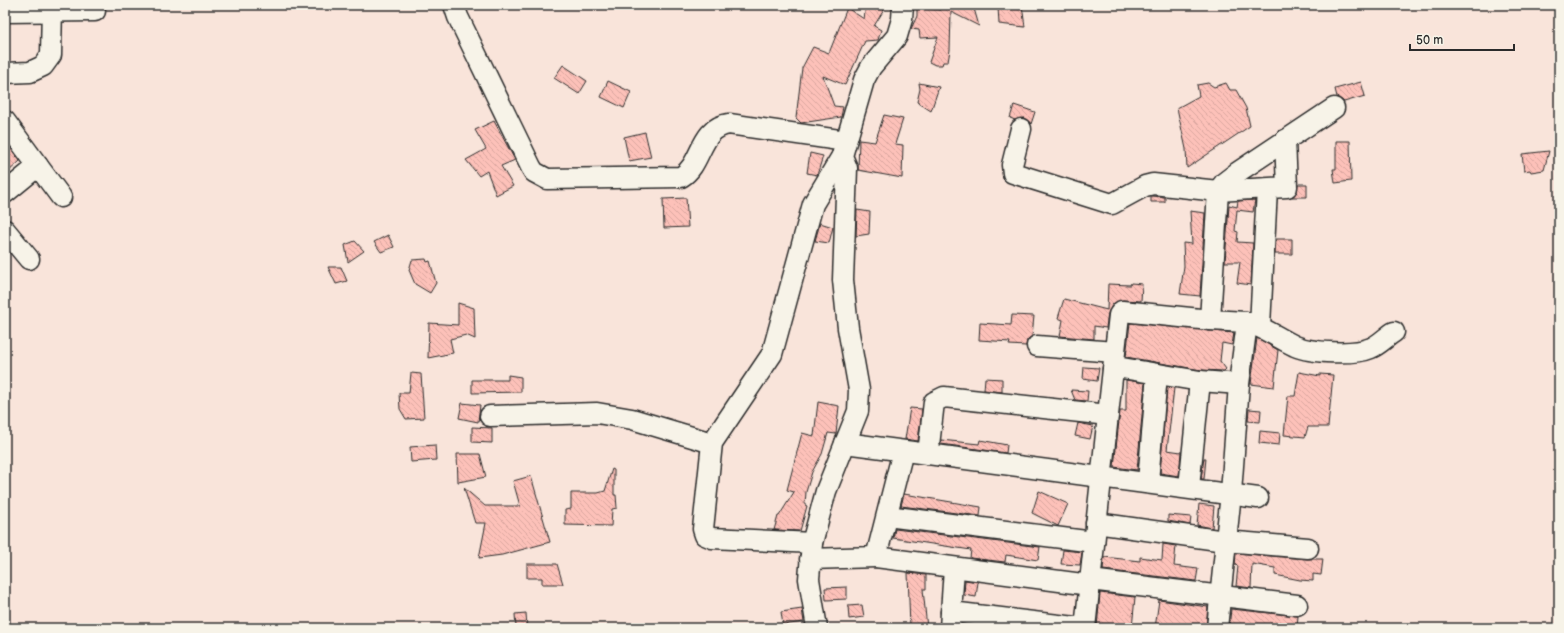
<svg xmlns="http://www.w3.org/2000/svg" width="1564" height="633" viewBox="0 0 1564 633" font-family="'Balsamiq Sans',sans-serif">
<defs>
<pattern id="building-back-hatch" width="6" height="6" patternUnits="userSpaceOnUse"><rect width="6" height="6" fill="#fdc1b9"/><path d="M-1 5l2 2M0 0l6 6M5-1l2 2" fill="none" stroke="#d9a69f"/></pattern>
</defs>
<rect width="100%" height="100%" fill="#f9e4da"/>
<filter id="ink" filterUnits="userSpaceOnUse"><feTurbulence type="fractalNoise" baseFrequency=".025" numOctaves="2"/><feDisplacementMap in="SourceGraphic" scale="8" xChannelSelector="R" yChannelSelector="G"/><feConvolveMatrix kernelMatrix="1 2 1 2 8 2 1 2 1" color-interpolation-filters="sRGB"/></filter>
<g filter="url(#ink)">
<g fill="url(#building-back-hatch)" stroke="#2b2b2b">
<polygon points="866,5 887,5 874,26 881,30 878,40 865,41 845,85 823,76 834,106 843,107 841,117 801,123 796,118 802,68 813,47 829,53 847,8 864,19"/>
<polygon points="939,5 973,5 979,26 951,12 950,50 948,62 943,62 942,65 935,65 929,62 938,37 920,38 919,30 911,29 917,16 917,7 940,10 940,6"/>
<polygon points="1022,5 1025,27 999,24 998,7"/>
<polygon points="563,65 587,81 579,94 554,78"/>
<polygon points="608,81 631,92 624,108 601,97"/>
<polygon points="1361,82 1365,96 1344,102 1337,97 1335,89"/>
<polygon points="919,83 939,87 931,111 917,102 920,89"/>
<polygon points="1208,83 1214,87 1226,83 1230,90 1236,90 1246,108 1250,126 1187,168 1186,149 1177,108 1199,96 1197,85"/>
<polygon points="1014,105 1035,112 1031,124 1024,118 1015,120 1010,118"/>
<polygon points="884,115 903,119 895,144 903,145 902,178 858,170 859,140 875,142"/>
<polygon points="494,121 515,160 501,166 513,186 496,195 487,171 479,176 466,160 486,149 475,130"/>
<polygon points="645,132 651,157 629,161 624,137"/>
<polygon points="1336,141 1350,141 1351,181 1335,183 1333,169 1336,169"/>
<polygon points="7,144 20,161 7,173"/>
<polygon points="1549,151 1544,170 1531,172 1530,170 1524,171 1522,154"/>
<polygon points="810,153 823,156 817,175 807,173"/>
<polygon points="1298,184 1307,184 1307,197 1292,197 1297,192"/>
<polygon points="1151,196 1165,197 1165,202 1151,202"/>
<polygon points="686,198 688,227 664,228 663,199"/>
<polygon points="1255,200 1253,212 1237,210 1235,231 1238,232 1237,242 1253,243 1251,285 1237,283 1240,262 1225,262 1229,205 1237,207 1238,201"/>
<polygon points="857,210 870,212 869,234 856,236"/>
<polygon points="1190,211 1205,213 1200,296 1180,294 1184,266 1183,243 1192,244"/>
<polygon points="820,223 833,227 829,243 815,241"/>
<polygon points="388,235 394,247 381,252 374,242"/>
<polygon points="1276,239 1292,239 1292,254 1275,254"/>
<polygon points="355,241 364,251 348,262 345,245"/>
<polygon points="426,259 427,262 430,261 436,283 430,293 415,284 409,270 412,260"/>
<polygon points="328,267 341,267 347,281 336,284"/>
<polygon points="1131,283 1142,284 1141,301 1123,300 1113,304 1108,313 1106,328 1094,326 1094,339 1060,336 1063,320 1058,318 1064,299 1107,310 1108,284 1130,285"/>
<polygon points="458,303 474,308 475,339 466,335 450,339 453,353 428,358 429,323 458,325"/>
<polygon points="1012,315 1034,316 1032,336 1027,340 1026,346 1009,345 1010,342 979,340 980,323 1011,325"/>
<polygon points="1130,323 1234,333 1232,345 1222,343 1220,361 1226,369 1224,371 1201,370 1126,357"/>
<polygon points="1257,338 1278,350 1274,387 1251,384"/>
<polygon points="1084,367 1099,368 1097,381 1083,379"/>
<polygon points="1299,372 1320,376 1320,374 1333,375 1328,427 1308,427 1305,437 1284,435 1288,396 1295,396"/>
<polygon points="411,373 421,374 424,418 406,419 400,409 399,393 409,393"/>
<polygon points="508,375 521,377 521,392 472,393 472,380 508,380"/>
<polygon points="985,378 1002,379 1002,392 984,390"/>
<polygon points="1126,380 1145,383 1137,470 1114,467 1120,411 1126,411"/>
<polygon points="1167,387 1174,388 1167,450 1181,452 1179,476 1160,473"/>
<polygon points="1071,390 1088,391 1087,401 1075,400"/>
<polygon points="818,402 839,406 836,434 828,433 822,454 812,472 806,492 805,505 807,506 800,531 774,530 778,516 779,516 794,492 787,490 802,433 814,436"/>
<polygon points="462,403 480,405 478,422 459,418"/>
<polygon points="910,408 922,409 918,441 905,439"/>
<polygon points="1249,409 1261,410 1260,422 1248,421"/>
<polygon points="1078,423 1093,426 1090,439 1075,436"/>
<polygon points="472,427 492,428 492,443 472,442"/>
<polygon points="1260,431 1280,433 1279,445 1259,443"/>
<polygon points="941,440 979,444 980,440 1007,445 1006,453 941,444"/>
<polygon points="435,445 436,460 411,462 410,447"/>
<polygon points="457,454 480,454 486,477 458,482"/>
<polygon points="1204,458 1206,458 1204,479 1201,479"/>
<polygon points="612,469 614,470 614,495 616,495 617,508 612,509 611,526 565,525 565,510 571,509 571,493 598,493 605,491"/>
<polygon points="531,476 550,542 502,555 479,558 486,523 475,523 464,488 485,506 520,506 513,481"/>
<polygon points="1039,491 1068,504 1058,526 1032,513"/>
<polygon points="904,494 981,507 980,516 901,506"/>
<polygon points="1199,504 1214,506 1212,528 1197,525"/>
<polygon points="1168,515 1191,517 1190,525 1168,521"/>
<polygon points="895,529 1040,547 1038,560 1006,555 1005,562 970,558 971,550 893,538"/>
<polygon points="1163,544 1176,546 1174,566 1198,569 1196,581 1103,570 1104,557 1140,561 1140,557 1162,560"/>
<polygon points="1063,550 1082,552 1080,565 1061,564"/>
<polygon points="1236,553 1307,559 1323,559 1321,575 1313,574 1313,581 1300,580 1275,575 1275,568 1252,564 1251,588 1236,586 1238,566 1235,565"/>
<polygon points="527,564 557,564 563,584 542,584 542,578 527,578"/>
<polygon points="908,573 926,575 926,589 923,589 927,628 910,628"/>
<polygon points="965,580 978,582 976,597 964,595"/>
<polygon points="847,587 847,599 826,600 825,588"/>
<polygon points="1100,593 1135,597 1132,628 1097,628"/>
<polygon points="1159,600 1208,607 1206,627 1155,628"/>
<polygon points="862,605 864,617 849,619 848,606"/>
<polygon points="802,609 804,622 783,625 781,612"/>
<polygon points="1231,609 1298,616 1297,628 1229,628"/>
<polygon points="526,613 527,628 516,628 515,614"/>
</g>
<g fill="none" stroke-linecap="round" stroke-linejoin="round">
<g stroke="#2b2b2b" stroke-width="23">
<g id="minor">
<path d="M454 5 458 17 531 167 534 172 547 179 681 177C703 164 699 128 729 124L846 141"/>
<polyline points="5,12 95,11"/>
<polyline points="5,73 30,72 43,66 51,55 52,5"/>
<polyline points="5,121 38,166 5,193"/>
<polyline points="1021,129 1012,165 1013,173 1112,204 1145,186 1153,184 1218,191 1287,187 1285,140"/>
<polyline points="38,166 61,197"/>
<polyline points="5,230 29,259"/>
<path d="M1246 322C1264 327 1278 338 1295 346 1311 353 1355 355 1371 348 1379 345 1386 337 1394 332"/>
<polyline points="1260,326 1267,189"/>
<polyline points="1037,346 1115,352"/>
<polyline points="1113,369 1119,315 1122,311 1210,320"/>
<polyline points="490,416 597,413 632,419 712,443"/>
<polyline points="845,443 1258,498"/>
<polyline points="928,454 934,402 944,397 1108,415"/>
<polyline points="1148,482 1157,374"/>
<polyline points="1189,487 1200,381"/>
<polyline points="887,516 1094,542"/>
<polyline points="1096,523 1225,541 1308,548"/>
<polyline points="812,543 712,538 705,535 703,529 712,443 772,354 813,204 842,156"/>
<polyline points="876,557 1090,585"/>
<polyline points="810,559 876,557 903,451"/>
<polyline points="1090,580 1297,605"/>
<polyline points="951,612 1084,628"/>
<polyline points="817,628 809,579 812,543 826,491 858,411 859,390 848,328 843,280 847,168 842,156 864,80 871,67 897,36 902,19 903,5"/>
<polyline points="950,628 954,568"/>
<polyline points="1085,628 1113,369 1116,367 1200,381 1239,384 1247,323 1246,322 1210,320 1218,191 1225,182 1238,172 1334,108"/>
<polyline points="1217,628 1231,493 1239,384"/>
</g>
</g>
<use href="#minor" stroke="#f7f3e8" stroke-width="20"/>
</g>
</g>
<rect width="1564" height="633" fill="none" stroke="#f7f3e8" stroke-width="20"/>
<rect x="10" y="10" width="1544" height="613" fill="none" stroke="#2b2b2b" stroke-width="1.5" filter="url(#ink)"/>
<path d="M1410 44v6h104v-6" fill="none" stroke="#2b2b2b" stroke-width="2"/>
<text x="1416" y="44" font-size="12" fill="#2b2b2b" stroke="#f7f3e8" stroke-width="3" paint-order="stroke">50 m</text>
</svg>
